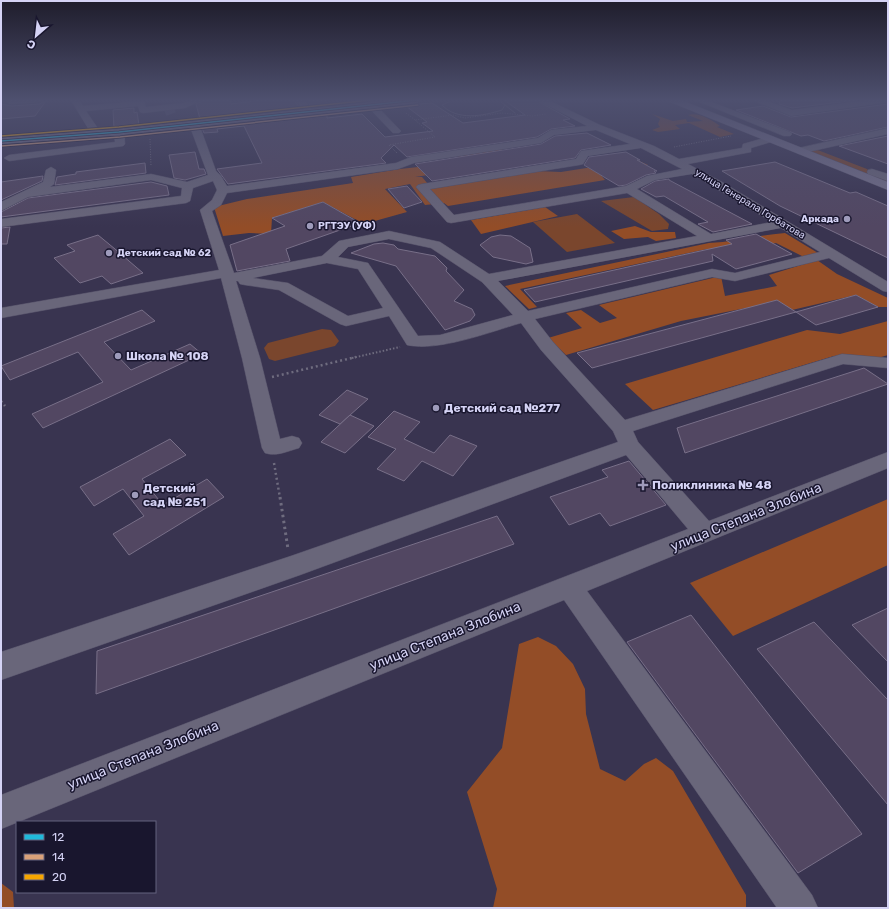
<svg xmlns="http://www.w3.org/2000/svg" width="889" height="909" viewBox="0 0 889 909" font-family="Rubik,sans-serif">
<rect width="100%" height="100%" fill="#393450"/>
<g fill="#7a462d">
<path d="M652 114 673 121 686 119 687 122 703 121 688 115C698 112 712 120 720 126L717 127 734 134 720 137 689 123 675 125 680 129 658 132 652 130 660 127 658 124 660 119Z"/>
<polygon points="815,149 867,169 870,172 888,179 888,182 809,151"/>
<polygon points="634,197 659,214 669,224 668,229 652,231 601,201"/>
<polygon points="577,214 615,243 567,252 533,222"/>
<polygon points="322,329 331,330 339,341 335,346 275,361 269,359 264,348 268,343"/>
</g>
<g fill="#934d27">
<polygon points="502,149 502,153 545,157 415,177 422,177 428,184 422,187 536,171 561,172 637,160 648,165 600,174 605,180 448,206 444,203 425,205 410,184 385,189 407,212 364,224 323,202 272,218 271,234 249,233 223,236 214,207 247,199 353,183 351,177 400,169 463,162 457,157"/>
<polygon points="545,207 558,216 481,234 471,220"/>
<polygon points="635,226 651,232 675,232 676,238 656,241 648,237 624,239 611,231"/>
<path d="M785 233 818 253 804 257 776 243 721 256 707 249 520 289 537 307 529 309 505 286 709 243C734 242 759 235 785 233Z"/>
<polygon points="817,260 837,274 888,298 888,307 878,307 856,295 792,310 746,308 681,321 566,355 548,338 582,328 566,313 581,310 600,323 617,318 599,305 721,276 725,296 777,286 769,275"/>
<polygon points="888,321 888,355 878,358 834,356 653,410 625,384 807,330 840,334"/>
<polygon points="888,499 888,565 733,636 690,583"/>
<polygon points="538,637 556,646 573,664 585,689 586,714 600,769 625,781 644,764 656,758 673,771 746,895 746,908 493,908 497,889 467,792 502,748 519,644"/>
<polygon points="1,883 13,892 14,908 1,908"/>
</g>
<g fill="#524762" stroke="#786f88">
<polygon points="204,100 230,100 231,104 262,100 294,100 300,108 200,119 196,104"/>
<polygon points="306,100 326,100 327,106 312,107"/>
<polygon points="504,100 536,100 570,119 563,120 575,126 551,129 537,137 407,157 394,145 381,158 386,163 228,184 217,169 262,163 244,126 217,129 218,132 204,133 202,128 327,114 327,118 362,114 385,137 433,131 422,123 427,122 406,106 419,104 432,103 463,123 525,115"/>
<polygon points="780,100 857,100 792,108 779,104"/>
<polygon points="46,101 35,116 1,119 1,104 12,106 39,104"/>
<polygon points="888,104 888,127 824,141 808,135 801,136 736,110 763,106 791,117"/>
<polygon points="134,108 134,113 137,112 139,125 114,128 113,110"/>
<polygon points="587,133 611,145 581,150 575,158 432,181 415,164 541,144 555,136"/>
<polygon points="888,136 888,164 839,146"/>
<polygon points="195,152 199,169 204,169 206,174 185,180 174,178 169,155"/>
<polygon points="626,152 640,160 637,160 657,171 654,171 656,173 646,175 626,185 619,186 584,165 589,157"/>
<polygon points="775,162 850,193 856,192 888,206 888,258 780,206 722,171"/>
<polygon points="145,163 146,173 55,185 57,177 76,174 76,172"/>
<polygon points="43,176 42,181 1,200 1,182"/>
<polygon points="669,179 669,180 752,224 713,232 698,224 708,222 664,196 656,197 641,189 655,181"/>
<polygon points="151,182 167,186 169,195 1,217 1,212 28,198"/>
<polygon points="407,186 422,202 404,208 388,189"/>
<polygon points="323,202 360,223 286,249 290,261 237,271 230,245 285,226 272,218"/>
<polygon points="10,227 7,244 1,244 1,228"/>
<polygon points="756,234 792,254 736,269 712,254 713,261 535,302 524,290 732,244 726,240"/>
<polygon points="98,235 115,249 143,273 111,284 102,276 80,283 54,258 75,251 67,245"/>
<polygon points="500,235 511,236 530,248 533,262 526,264 493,257 480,245 491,237"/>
<polygon points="383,243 394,245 398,249 435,256 447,268 446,271 464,290 454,301 472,309 475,315 470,321 445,330 396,266 351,253 374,244"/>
<polygon points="856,295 878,307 816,325 796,312 592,368 577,353 777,300 796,312"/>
<polygon points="142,310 155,321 104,342 131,370 190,344 202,354 43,428 32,414 103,382 78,352 10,380 1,366"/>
<polygon points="864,368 888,384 685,453 677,428"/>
<polygon points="347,390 368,399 340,424 319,415"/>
<polygon points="394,411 420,422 404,439 434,453 450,435 477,446 453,476 422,461 404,481 377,469 396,449 368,437"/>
<polygon points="350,415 374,426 345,453 321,442"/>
<polygon points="170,439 186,455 142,479 163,505 207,479 224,497 129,555 113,534 144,516 123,489 94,506 80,487"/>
<polygon points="629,461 666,505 610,526 600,513 569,525 550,497 608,477 602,470"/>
<polygon points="497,516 514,544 96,694 97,651"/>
<polygon points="888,608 888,662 852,625"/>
<polygon points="691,615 862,834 798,873 627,642"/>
<polygon points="814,622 888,700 888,805 757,649"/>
</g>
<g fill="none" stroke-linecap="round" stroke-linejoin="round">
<polyline stroke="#504c69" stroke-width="10" stroke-dasharray="10 4.5" stroke-linecap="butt" points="169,109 171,114"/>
<g stroke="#545068" stroke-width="1">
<g id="minor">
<polygon points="9,100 43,100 39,102 12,104 9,104 8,102"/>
<polygon points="71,100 79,100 83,106 141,101 144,101 146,107 184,103 191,100 202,100 185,108 143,113 140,112 138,106 86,111 99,130 96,136 93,137 88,134 89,130"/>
<polygon points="295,100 304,100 311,108 310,110 304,110"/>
<path d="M537 100H548L600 125 654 146 679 159 742 148 743 144 771 136 774 137 776 139 774 141 751 148V152L688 164 722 182 888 282V292L883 291 829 258 735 281 712 277 535 319 553 342 625 420 842 354 888 358V368L843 364 633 431 638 442 709 521 888 452V468L587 591 812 895 818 908H777L564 600 1 829V795L688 529 626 455 300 575 1 680V652L291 556 618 442 613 431 541 350 521 323C490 332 438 352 407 345L389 316 346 326 340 324 279 290 245 285 240 284 238 281H236L260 358 280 439 292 436 299 438 302 443 299 448C288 451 276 457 265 453L262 448 242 358 221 278 1 318V308L219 270 200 210 212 200 217 190 213 181 193 188 190 201 186 203 1 227V219L181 196 182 188 151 180 28 197 1 211V202L43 182 46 170 51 167 56 170 54 184 50 187 151 174 187 182 208 175 189 124 194 121 199 124 216 171 221 176 227 186 396 163 411 157 538 138 551 130 587 126ZM596 130 630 144 581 151 576 159 422 184 418 185 416 187 447 222 451 223 627 193 697 236 489 274 440 242 389 231 339 241 322 256 234 273 212 211 221 205 227 193 398 169 414 163 541 143 554 135ZM641 148 682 169 647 176 626 186 454 215 430 189 579 165 583 164 588 156ZM692 174 772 222 711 234 637 189 655 180ZM781 228 820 252 735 273 712 269 528 311 498 281ZM389 239 431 248 482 282 513 315 440 335 418 336 368 263 338 257 348 247ZM327 263 358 269 383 308 348 316 288 283 253 278Z"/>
<polygon points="695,100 706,100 790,132 792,134 790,136 784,136"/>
<polygon points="752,100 764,100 792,110 868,100 888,100 888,102 791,116"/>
<polygon points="371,102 374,103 399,129 401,131 399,133 393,133 368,107 367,105 368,103"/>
<polygon points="888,128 888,134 799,154 794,151 799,148"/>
<polygon points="119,129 124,132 125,144 123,146 9,161 4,158 9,155 115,142 114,132"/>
<polygon points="872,169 888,174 888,181 868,174 867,172 868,170"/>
</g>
</g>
<g stroke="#545068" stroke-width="1">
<g id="major">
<polygon points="393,100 421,100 417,103 119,135 1,144 1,138 119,129"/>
<polygon points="669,100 681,100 888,182 888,190 670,102"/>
</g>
</g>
<g stroke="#6f6c7f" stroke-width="1" stroke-dasharray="1 1.5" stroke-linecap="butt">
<polyline points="406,113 415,120"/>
<polyline points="150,139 151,166"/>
<polyline points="674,147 731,136"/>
<polyline points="397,153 389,145 435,137 415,120 453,115 465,118 502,113 532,116 546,114"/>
</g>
<polyline stroke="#6f6c7f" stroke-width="2" stroke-dasharray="1.5 2" stroke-linecap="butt" points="352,358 400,347"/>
<g stroke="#6f6c7f" stroke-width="2.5" stroke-dasharray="2 3" stroke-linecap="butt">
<polyline points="272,377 356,357"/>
<polyline points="1,401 5,406"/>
<polyline points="274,463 280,498"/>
</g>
<polyline stroke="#6f6c7f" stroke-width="3" stroke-dasharray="2.5 3.5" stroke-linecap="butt" points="280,497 288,549"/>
<use href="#minor" fill="#69667a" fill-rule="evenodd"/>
<use href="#major" fill="#74708a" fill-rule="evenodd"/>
<g stroke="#6e6b7e" stroke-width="1">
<path d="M451 101 442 105C457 121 483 116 502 110L505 105 501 102"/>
<polyline points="505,105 515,113"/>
</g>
<g stroke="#19162e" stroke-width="3">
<polyline id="bus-1" points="1,141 119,132 417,100"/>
</g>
<g stroke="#19162e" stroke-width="3">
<polyline id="bus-2" points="1,146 120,137 418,105"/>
</g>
<g stroke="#19162e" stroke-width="3">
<polyline id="bus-3" points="1,136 119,127 370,100"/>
</g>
<use href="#bus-1" stroke="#20b9da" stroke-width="1.5"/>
<use href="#bus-2" stroke="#d9a179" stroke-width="1.5"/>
<use href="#bus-3" stroke="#f7a600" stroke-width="1.5"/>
</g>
<linearGradient id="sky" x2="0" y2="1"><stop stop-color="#1f1d2c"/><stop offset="0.44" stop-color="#4e506f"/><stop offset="1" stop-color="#4e506f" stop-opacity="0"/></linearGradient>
<rect width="889" height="227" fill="url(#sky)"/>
<g fill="#9e9bbb" stroke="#19162e" stroke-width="1.5">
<circle cx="847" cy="219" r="4"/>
<circle cx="310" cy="226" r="4"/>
<circle cx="109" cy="253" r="4"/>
<circle cx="118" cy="356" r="4"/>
<circle cx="436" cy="408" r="4"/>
<path d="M641 479h4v4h4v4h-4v4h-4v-4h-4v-4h4z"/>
<circle cx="135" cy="495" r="4"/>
</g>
<g text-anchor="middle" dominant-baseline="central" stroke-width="3" stroke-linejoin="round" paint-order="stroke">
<g font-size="10" fill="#d5d3f5" stroke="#19162e">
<text transform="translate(750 204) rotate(31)">улица Генерала Горбатова</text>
</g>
<g font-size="10" font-weight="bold" fill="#d5d3f5" stroke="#19162e" text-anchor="start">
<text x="839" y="219" text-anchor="end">Аркада</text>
<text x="318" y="226">РГТЭУ (УФ)</text>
<text x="117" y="253">Детский сад № 62</text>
</g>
<g font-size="12" font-weight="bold" fill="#d5d3f5" stroke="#19162e" text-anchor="start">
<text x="126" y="356">Школа № 108</text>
<text x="444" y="408">Детский сад №277</text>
<text x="652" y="485">Поликлиника № 48</text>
<text x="143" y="488">Детский<tspan x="143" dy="14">сад № 251</tspan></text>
</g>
<g font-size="14" fill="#d5d3f5" stroke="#19162e">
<text transform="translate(746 517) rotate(-22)">улица Степана Злобина</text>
<text transform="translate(445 636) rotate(-22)">улица Степана Злобина</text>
<text transform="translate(143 755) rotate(-22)">улица Степана Злобина</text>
</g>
</g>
<rect width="889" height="909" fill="none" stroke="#d5d3f5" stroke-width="4"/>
<rect x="16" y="821" width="140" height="72" fill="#19162e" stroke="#64627e"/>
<rect x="24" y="834" width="20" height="6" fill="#20b9da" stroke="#64627e"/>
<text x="52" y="841" font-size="12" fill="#d5d3f5">12</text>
<rect x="24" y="854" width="20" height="6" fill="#d9a179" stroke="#64627e"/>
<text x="52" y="861" font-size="12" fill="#d5d3f5">14</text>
<rect x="24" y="874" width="20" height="6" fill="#f7a600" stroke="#64627e"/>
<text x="52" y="881" font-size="12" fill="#d5d3f5">20</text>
<g transform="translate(36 36) rotate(208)" stroke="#19162e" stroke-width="3" paint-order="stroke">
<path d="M0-3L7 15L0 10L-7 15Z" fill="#d5d3f5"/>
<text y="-6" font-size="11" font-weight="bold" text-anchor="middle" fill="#d5d3f5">С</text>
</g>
</svg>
